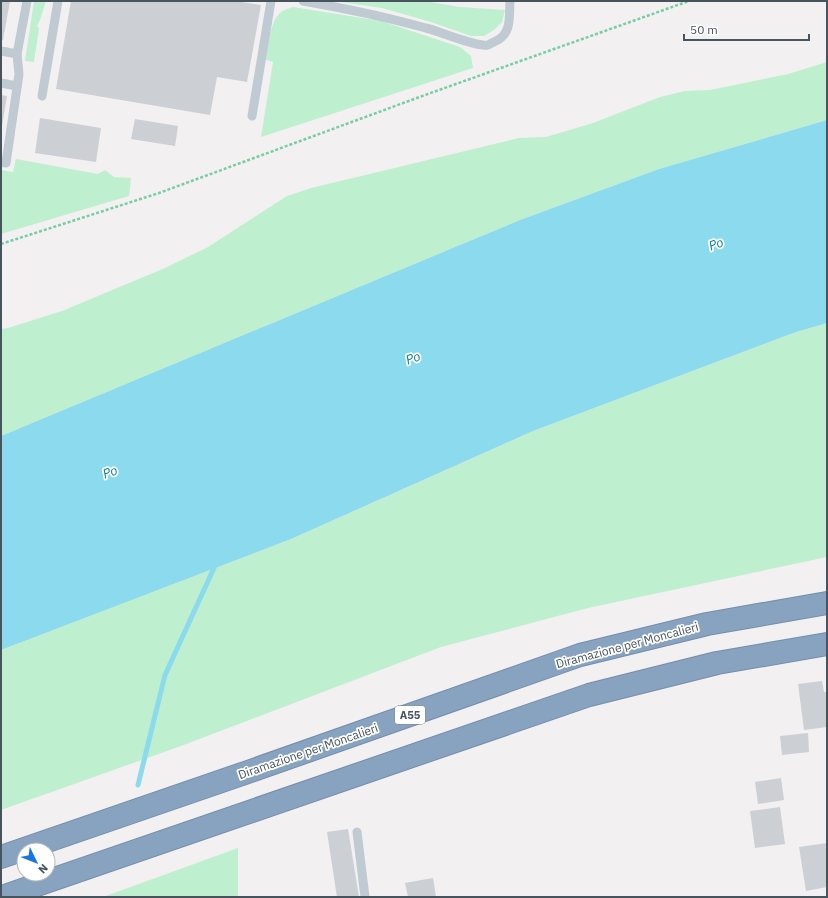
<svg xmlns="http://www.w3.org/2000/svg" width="828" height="898" viewBox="0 0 828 898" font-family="'IBM Plex Sans',sans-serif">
<rect width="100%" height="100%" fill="#f2f0f0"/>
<g fill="#bef0d0">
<polygon points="34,1 46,1 40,20 37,26 39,28 34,62 25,61"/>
<polygon points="335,1 424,1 460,7 505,10 502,22 494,30 484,36 471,36 431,22 382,8"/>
<path d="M293 7 381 21 460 47 471 56 473 68 261 137 273 62 266 60C268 47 270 23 279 14 282 10 288 9 293 7Z"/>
<polygon points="827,62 827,120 659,169 520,220 1,436 1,329 8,328 62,311 165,268 208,247 287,196 311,188 519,138 546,137 593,123 660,97 685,91 710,90 788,74"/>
<polygon points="16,159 98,174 105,170 114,177 131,178 129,196 1,234 1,170 13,172"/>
<polygon points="827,323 827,557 588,608 441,647 181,746 1,810 1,650 291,539 533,431 796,332"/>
<polygon points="238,848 238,897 103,897"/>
</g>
<polygon fill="#8bdaed" points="827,120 827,323 796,332 533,431 291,539 1,650 1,436 520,220 659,169"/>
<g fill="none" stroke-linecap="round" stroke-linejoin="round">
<polyline stroke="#8bdaed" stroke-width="5" points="138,785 165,675 214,568"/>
</g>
<g fill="#cccfd4">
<polygon points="1,1 10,1 3,40 1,40"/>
<polygon points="71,1 235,1 261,5 247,82 217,77 210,115 56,89"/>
<polygon points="1,95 7,96 2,126 1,126"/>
<polygon points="40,118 101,128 96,162 35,153"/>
<polygon points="135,119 178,126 175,146 131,139"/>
<polygon points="822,681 824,692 827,692 827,727 804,730 798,684"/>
<polygon points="808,733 809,752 782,755 780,736"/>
<polygon points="781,778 784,800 758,804 755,782"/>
<polygon points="780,807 785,844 755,848 750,811"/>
<polygon points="348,829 359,897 337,897 327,832"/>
<polygon points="827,843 827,887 806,891 799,847"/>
<polygon points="433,878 436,897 408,897 405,883"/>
</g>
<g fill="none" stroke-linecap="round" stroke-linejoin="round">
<g stroke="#728eaa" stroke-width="24">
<g id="motorway">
<polyline points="1,857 245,773 580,655 707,624 827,603"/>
<polyline points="2,897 589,695 717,663 827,644"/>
</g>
</g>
<polyline stroke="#76cea1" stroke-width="2.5" stroke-dasharray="3 2" stroke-linecap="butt" points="1,244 159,193 425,95 689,1"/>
<g stroke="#c0cad2" stroke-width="9">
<path d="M303 1C344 8 386 17 426 28 439 31 476 47 488 45 490 44 493 42 496 41 512 33 509 17 510 1"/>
<polyline points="1,51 17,54 27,1"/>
<polyline points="1,83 17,86"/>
<polyline points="42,96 58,1"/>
<polyline points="252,116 271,1"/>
<polyline points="1,162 6,163 19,74 17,54"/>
<polyline points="357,832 365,897"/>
</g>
<use href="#motorway" stroke="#87a3bf" stroke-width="22"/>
</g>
<g text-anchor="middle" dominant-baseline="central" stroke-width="3.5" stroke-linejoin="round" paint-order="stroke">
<rect fill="#fff" stroke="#7e878e" stroke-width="1" x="395" y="706" width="30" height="18" rx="3"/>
<g font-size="11" font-weight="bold" fill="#47535d">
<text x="410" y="715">A55</text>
</g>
<g font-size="12" fill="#47535d" stroke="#fff">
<text transform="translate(627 645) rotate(-15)">Diramazione per Moncalieri</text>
<text transform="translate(308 751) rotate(-19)">Diramazione per Moncalieri</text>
</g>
<g font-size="13" font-style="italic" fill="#0c7b96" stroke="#fff">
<text transform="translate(716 244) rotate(-21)">Po</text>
<text transform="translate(413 358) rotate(-21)">Po</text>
<text transform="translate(110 472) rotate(-21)">Po</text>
</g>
</g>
<rect width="828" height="898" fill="none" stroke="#47535d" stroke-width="4"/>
<g transform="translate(36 862) rotate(133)"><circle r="19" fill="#ffffff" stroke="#b5babe"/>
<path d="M0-3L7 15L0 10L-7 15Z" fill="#1875e4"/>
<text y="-6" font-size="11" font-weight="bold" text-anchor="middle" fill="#47535d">N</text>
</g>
<path d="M684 34v6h125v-6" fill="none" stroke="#47535d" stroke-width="2"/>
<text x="690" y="34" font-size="12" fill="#47535d" stroke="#ffffff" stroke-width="3" paint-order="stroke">50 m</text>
</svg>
